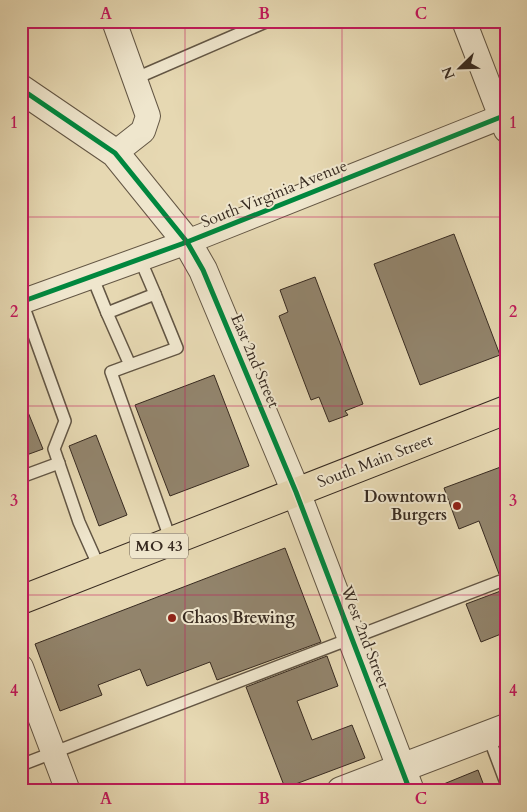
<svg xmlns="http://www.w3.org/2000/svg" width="527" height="812" viewBox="0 0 527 812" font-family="Cardo,serif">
<rect width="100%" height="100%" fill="#e6d8b2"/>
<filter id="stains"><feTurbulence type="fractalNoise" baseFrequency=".004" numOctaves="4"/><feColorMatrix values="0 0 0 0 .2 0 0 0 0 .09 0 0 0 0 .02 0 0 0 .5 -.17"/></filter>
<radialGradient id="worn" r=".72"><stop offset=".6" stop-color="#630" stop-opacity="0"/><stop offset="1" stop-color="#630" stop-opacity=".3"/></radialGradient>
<g fill="#92846c" stroke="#372a20">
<polygon points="454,234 500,355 420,385 374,264"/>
<polygon points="315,277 363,404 345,411 348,415 329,422 319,397 311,400 279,316 288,312 280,290"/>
<polygon points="214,375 249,466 170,496 135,405"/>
<polygon points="21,395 43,449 21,457"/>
<polygon points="96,435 127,515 99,526 69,446"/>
<polygon points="506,465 506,572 499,574 479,521 459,529 444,488"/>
<polygon points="285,548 321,642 217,680 210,662 147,686 140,669 98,685 102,695 60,711 35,644"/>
<polygon points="506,589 506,632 481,642 466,604"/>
<polygon points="327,656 338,686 297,701 312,740 352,725 365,758 285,788 246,687"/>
<polygon points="478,770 486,791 429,791 429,790"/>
</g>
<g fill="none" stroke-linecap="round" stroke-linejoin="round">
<g stroke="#635644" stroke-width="14">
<g id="service">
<polyline points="134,79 268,21"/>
<polyline points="140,259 155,294"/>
<polyline points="92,276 107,313"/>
<polyline points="22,302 65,421 54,449 79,522 100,569"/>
<polyline points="130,365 177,348 155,294 107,313 130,365 111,372 171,541"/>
<polyline points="21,477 59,463"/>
<polyline points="488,735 506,783"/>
<polyline points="21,765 506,579"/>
</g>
</g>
<g stroke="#635644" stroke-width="26">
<g id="minor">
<polyline points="114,21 148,116 143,131 115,153"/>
<polyline points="464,21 506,130"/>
<polyline points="21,302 187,242 506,115"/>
<polyline points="21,667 68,791"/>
</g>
</g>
<g stroke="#635644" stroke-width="30">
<g id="tertiary">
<polyline points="21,89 115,153 187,242 203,270 296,492 410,791"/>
<polyline points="341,791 506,728"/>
</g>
</g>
<g stroke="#372a20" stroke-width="30">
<polyline id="primary" points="21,600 506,410"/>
</g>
<use href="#service" stroke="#efe6cd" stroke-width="11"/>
<use href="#minor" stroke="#efe6cd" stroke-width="24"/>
<use href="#tertiary" stroke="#efe6cd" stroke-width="28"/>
<use href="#primary" stroke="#e6d8b2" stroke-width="28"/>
<g stroke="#efe6cd" stroke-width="8">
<g id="cycleway">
<polyline points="21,89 115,153 187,242 203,270 296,492 410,791"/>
<polyline points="21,302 187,242 506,115"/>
</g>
</g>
<use href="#cycleway" stroke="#00873e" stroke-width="5"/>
</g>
<path fill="none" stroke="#c2185b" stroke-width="1" stroke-opacity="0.55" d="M185 21V791M342 21V791M21 217H506M21 406H506M21 595H506"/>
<g fill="#8f2418" stroke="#efe6cd" stroke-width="2">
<circle cx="457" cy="506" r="5"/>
<circle cx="172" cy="618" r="5"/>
</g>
<g text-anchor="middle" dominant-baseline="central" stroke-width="4" stroke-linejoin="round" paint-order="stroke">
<rect fill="#efe6cd" stroke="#6e6254" stroke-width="1" x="130" y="533.5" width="58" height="25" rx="4"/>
<g font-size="15" font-weight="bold" fill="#372a20">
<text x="159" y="546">MO 43</text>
</g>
<g font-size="16" fill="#372a20" stroke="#efe6cd">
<text transform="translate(274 194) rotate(-22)">South Virginia Avenue</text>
<text transform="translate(255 361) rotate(67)">East 2nd Street</text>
<text transform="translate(375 461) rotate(-21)">South Main Street</text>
<text transform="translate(365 637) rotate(69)">West 2nd Street</text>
</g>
<g font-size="16" font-weight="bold" fill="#372a20" stroke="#efe6cd" text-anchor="end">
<text x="447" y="497">Downtown<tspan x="447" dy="18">Burgers</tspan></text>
<text x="182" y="618" text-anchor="start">Chaos Brewing</text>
</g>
</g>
<rect width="527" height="812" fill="none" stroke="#e6d8b2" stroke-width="55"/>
<g transform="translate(460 68) rotate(247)" stroke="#efe6cd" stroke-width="4" paint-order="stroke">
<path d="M0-4L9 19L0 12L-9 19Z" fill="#372a20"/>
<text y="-8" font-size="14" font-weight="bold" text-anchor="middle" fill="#372a20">N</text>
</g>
<rect x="28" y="28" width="472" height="756" fill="none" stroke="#c2185b" stroke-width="2"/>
<g font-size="16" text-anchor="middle" font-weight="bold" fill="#c2185b">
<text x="106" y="19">A</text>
<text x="264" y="19">B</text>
<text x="421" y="19">C</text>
<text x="14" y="128">1</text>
<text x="513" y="128">1</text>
<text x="14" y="317">2</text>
<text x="513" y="317">2</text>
<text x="14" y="506">3</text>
<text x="513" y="506">3</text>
<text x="14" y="696">4</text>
<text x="513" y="696">4</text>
<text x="106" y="804">A</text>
<text x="264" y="804">B</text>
<text x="421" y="804">C</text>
</g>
<rect width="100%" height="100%" filter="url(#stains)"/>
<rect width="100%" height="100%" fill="url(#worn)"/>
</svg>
